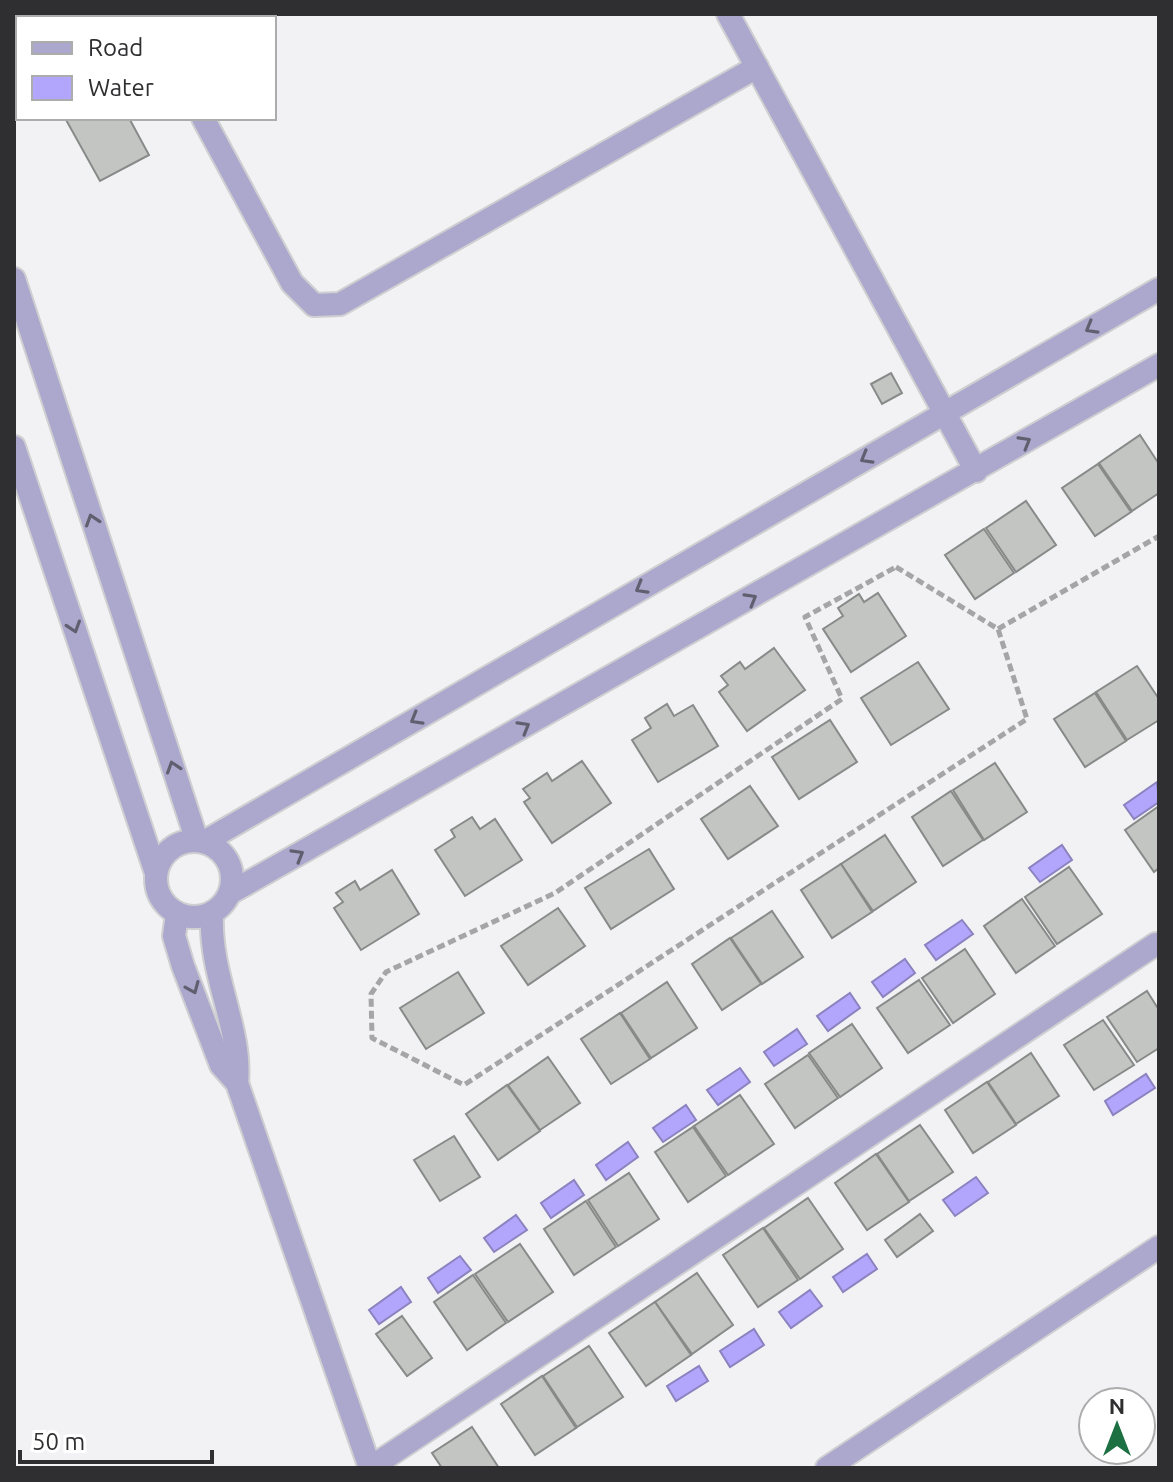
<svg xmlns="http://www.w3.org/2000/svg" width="1173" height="1482" viewBox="0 0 1173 1482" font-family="Ubuntu,sans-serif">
<rect width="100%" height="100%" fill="#f2f2f5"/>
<g fill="#b2a5fc" stroke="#8b82bf" stroke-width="2">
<polygon points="1157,782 1159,802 1134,819 1124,805"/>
<polygon points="1062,845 1072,860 1040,882 1029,868"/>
<polygon points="962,920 973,934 936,960 925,945"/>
<polygon points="905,959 915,973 883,997 872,982"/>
<polygon points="850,993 860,1008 828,1031 817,1016"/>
<polygon points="797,1029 807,1044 774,1066 764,1052"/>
<polygon points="740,1068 750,1082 718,1105 707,1090"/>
<polygon points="1146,1074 1155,1088 1113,1115 1105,1101"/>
<polygon points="686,1105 696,1120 663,1142 653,1128"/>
<polygon points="628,1142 638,1157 606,1180 596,1165"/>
<polygon points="976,1177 988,1193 955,1216 943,1200"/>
<polygon points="574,1180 584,1195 551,1218 541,1203"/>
<polygon points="516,1215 527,1230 494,1252 484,1238"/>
<polygon points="867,1254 877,1269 843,1292 833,1277"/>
<polygon points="460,1256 471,1270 438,1293 428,1278"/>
<polygon points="401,1287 411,1302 379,1324 369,1310"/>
<polygon points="810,1290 822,1306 791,1328 779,1312"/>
<polygon points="754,1329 764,1345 730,1367 720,1351"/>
<polygon points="699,1366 708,1381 676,1401 667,1386"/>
</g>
<g fill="#c2c5c2" stroke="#878a88" stroke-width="2">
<polygon points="65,118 129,118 149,155 100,181"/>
<polygon points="891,373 902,393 882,404 871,384"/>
<polygon points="1140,435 1159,464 1159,493 1132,511 1099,463"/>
<polygon points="1098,464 1131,512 1095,536 1062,488"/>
<polygon points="1026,501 1056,545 1016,572 986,528"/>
<polygon points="984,529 1014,573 975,599 945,555"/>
<polygon points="878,593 906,636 851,672 823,629 843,616 838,608 859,594 864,602"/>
<polygon points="774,648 805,690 747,731 719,692 728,685 721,676 740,662 745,669"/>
<polygon points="918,662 949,709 891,745 861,698"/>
<polygon points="1137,666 1159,699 1159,720 1127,740 1096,692"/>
<polygon points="1095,693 1126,741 1085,767 1054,719"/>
<polygon points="667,704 674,716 693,705 718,746 658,782 632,740 651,728 645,718"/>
<polygon points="830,720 857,762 799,799 772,757"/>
<polygon points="582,761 611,803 552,843 524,802 530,798 523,789 547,773 552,781"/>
<polygon points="995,763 1027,812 984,840 953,790"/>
<polygon points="750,786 778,826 728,859 701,819"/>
<polygon points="951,791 983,840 943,866 912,817"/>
<polygon points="1159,806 1159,868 1154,872 1125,830"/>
<polygon points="472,817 480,829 495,819 522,860 465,896 435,850 455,837 451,830"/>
<polygon points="885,835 916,882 873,911 841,864"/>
<polygon points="649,849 674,889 611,929 585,888"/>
<polygon points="841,864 872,912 832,938 801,890"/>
<polygon points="1069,867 1102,914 1057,944 1025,897"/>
<polygon points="392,870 419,914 361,950 334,908 343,902 336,893 355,881 360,890"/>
<polygon points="1022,899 1055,946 1016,973 984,926"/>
<polygon points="558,908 585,946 528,985 501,946"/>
<polygon points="772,911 803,957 762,984 731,938"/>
<polygon points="730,938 761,984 722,1010 692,964"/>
<polygon points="965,949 995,994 953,1023 922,978"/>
<polygon points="458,972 484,1013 426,1049 400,1008"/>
<polygon points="919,980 950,1025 908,1053 877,1008"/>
<polygon points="667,982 697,1028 651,1058 621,1013"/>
<polygon points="1147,991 1159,1010 1159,1048 1137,1062 1107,1017"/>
<polygon points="620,1013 650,1059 611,1084 581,1039"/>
<polygon points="1103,1020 1134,1065 1094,1090 1064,1045"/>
<polygon points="852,1024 882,1068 840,1097 809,1053"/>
<polygon points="1031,1053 1059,1096 1016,1124 988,1082"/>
<polygon points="808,1055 838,1098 795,1128 765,1084"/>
<polygon points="548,1057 580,1103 540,1130 508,1085"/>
<polygon points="987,1082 1016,1125 973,1153 945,1110"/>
<polygon points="507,1085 540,1131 498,1160 466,1114"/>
<polygon points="740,1095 774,1144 728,1175 694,1126"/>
<polygon points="920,1125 953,1172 909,1201 877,1154"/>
<polygon points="693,1127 726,1176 688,1202 655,1152"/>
<polygon points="454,1136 480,1177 440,1201 414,1160"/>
<polygon points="876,1154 909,1202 867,1230 835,1183"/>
<polygon points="629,1173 659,1219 618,1246 588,1200"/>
<polygon points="808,1198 843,1249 800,1279 764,1228"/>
<polygon points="586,1201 616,1247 574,1275 544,1229"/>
<polygon points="920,1214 933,1231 897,1257 885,1240"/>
<polygon points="763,1228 798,1280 758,1307 723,1255"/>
<polygon points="520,1244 553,1292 508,1322 475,1274"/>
<polygon points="697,1273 733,1325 692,1354 655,1302"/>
<polygon points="473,1275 506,1323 467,1350 434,1302"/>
<polygon points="655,1302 691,1355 646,1386 609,1333"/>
<polygon points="402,1316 432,1358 407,1376 376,1334"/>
<polygon points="589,1346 623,1397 577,1427 543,1376"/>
<polygon points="542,1376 576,1428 535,1455 501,1404"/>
<polygon points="472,1427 499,1468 442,1468 432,1453"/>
</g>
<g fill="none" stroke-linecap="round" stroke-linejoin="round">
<g stroke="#cfcfd2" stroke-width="26">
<g id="minor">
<polyline points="147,14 149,18"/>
<polyline points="728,14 976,471"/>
<polyline points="203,118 292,283 314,305 340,304 757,67"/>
<polyline points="14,279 197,841"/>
<polyline points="14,447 156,873"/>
<polyline points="370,1468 1156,944"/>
<polyline points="827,1468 1159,1247"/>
</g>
</g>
<g stroke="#cfcfd2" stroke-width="26">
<g id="tertiary">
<circle cx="194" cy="879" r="38"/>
<polyline points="204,842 1159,289"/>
<polyline points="230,893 1159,365"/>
<polyline points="177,914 174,936 183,966 221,1065 237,1083 370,1468"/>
<path d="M212 914C209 976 242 1027 237 1083"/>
</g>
</g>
<g stroke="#a5a5a8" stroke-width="5" stroke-dasharray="8 4" stroke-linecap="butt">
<polygon points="896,567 998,629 1027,719 464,1085 372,1038 371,994 386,972 555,893 842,699 805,617"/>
<polyline points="998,629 1159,536"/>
</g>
<use href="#minor" stroke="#aba7cd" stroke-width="22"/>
<use href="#tertiary" stroke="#aba7cd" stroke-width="22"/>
</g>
<defs><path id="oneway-chevron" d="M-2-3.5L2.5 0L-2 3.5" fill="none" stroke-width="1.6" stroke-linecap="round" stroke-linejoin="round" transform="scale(2)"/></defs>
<g stroke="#615f6f">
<use href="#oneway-chevron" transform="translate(1091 328) rotate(150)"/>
<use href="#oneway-chevron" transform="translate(1025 442) rotate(-30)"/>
<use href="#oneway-chevron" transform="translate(866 458) rotate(150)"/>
<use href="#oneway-chevron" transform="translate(92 520) rotate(-108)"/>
<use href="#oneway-chevron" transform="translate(641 588) rotate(150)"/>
<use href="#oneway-chevron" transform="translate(751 599) rotate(-30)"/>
<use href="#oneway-chevron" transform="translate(74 627) rotate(72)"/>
<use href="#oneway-chevron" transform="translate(416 719) rotate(150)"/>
<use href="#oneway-chevron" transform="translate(524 727) rotate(-30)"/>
<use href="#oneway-chevron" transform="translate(173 767) rotate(-108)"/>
<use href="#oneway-chevron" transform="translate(298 855) rotate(-30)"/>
<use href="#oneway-chevron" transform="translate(193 988) rotate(67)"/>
</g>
<rect width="1173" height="1482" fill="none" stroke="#2f2f31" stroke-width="32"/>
<rect x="16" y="16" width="260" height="104" fill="#ffffff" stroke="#acacad" stroke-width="2"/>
<rect x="32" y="42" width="40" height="12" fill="#aba7cd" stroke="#acacad" stroke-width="2"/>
<text x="88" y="56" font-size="24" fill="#2f2f31">Road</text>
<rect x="32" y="76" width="40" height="24" fill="#b2a5fc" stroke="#acacad" stroke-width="2"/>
<text x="88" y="96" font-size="24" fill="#2f2f31">Water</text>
<g transform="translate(1117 1426)"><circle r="38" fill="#ffffff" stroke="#acacad" stroke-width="2"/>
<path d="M0-6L14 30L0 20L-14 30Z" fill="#1c7042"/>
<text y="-12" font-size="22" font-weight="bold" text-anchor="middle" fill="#2f2f31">N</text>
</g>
<path d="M20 1450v12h192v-12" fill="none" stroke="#2f2f31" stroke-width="4"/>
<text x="32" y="1450" font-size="24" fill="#2f2f31" stroke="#ffffff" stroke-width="6" paint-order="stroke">50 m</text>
</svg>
